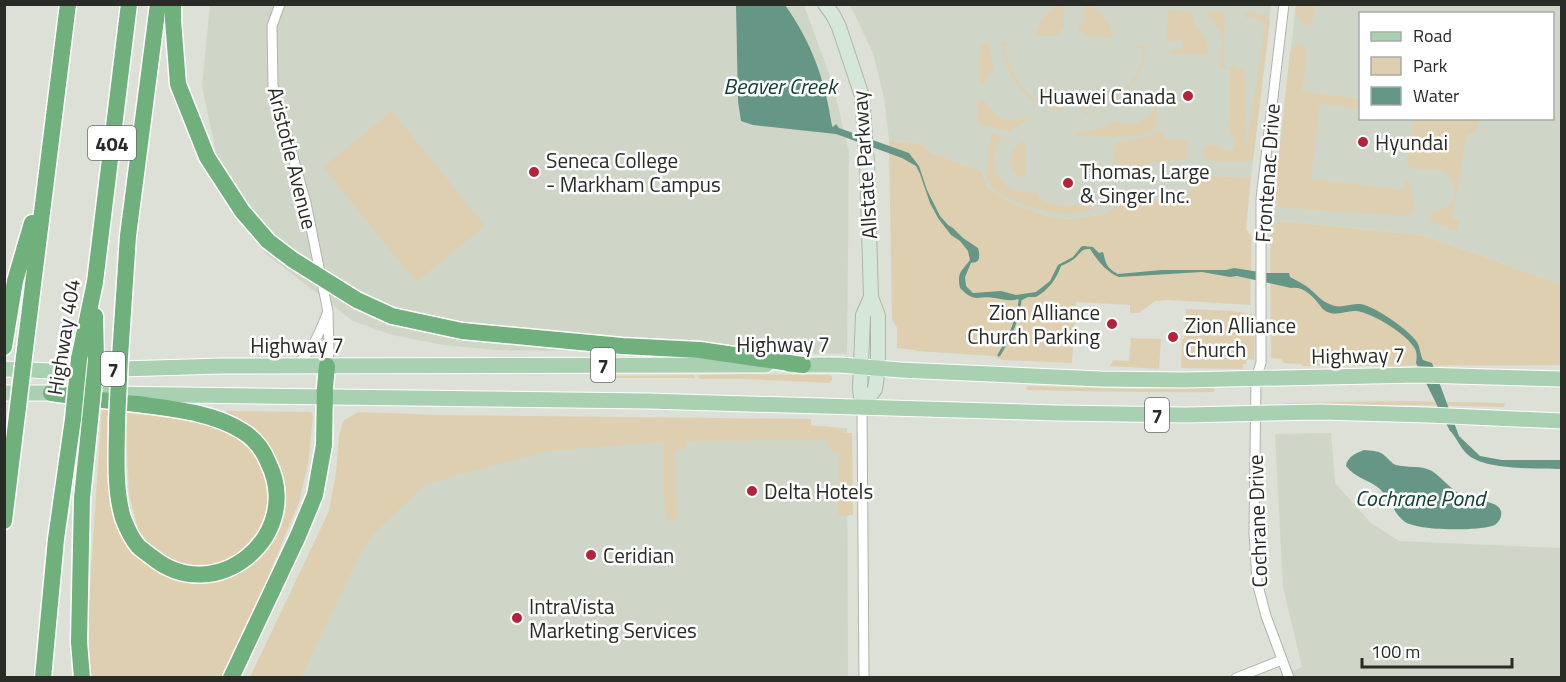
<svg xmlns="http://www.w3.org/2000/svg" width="1566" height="682" viewBox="0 0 1566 682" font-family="'Titillium Web',sans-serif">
<rect width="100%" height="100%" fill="#dce0d7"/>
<g fill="#cfd6c7" fill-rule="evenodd">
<polygon points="210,5 804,5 833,85 849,152 847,354 494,350 444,345 392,335 353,321 266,254 224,192 202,86"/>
<polygon points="850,5 1271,5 1251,178 1200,175 1188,197 1119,204 1106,214 1069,219 1050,217 1013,204 987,187 982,171 932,153 921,144 889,140 884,98 873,53"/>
<path d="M1296 5H1561V284L1422 235 1281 221 1270 229ZM1360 14H1552V118H1360Z"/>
<polygon points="668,426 847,428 848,677 290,678 392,494 511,448"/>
<polygon points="1331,433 1335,483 1371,523 1399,541 1561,548 1561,677 1274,678 1302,667 1283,587 1275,434"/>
</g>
<g fill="#dfcfb1">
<path d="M1060 5H1064V26L1057 36H1035C1039 20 1046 12 1060 5Z"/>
<path d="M1084 5C1101 8 1110 22 1113 38L1092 36 1086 37 1082 31 1078 30 1079 25 1084 24Z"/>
<path d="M1296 5H1315C1314 13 1315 22 1307 26L1300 21 1295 12Z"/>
<polygon points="1168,10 1191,11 1195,25 1207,41 1208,55 1166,54 1165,61 1165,53 1174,50 1176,47 1178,49 1181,50 1183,44 1182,41 1178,39 1175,42 1166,41"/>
<path d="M1209 11 1225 12 1224 66 1226 67 1227 70 1220 68 1221 47 1223 45C1222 31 1217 24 1206 15Z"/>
<path d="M1254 12 1266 16 1270 21 1253 160 1250 162 1207 161 1204 157V146C1208 145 1213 144 1217 146 1224 148 1225 152 1233 150L1236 142 1235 137 1229 133 1230 67H1233V64H1235V69H1244L1245 65 1246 149 1265 25 1257 18H1245V13Z"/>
<path d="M1002 42 1013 43V44L1005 45C1006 68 1023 94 1043 104 1049 106 1055 108 1061 109L1062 104 1065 102 1063 112C1028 107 1003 77 1002 42Z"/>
<polygon points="981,43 989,43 994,72 990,73 985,83 979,83"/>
<path d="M1299 44H1303L1306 47 1307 52 1302 91 1360 99V109L1320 104 1311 179 1403 190 1405 181 1412 184C1412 187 1411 191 1411 195 1412 205 1422 211 1406 216L1284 208 1278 205 1274 200 1290 52Z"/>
<path d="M1134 45H1145C1146 72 1131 89 1110 103 1102 109 1093 113 1084 115L1082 105 1084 106 1086 113C1113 106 1143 79 1143 49L1137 48Z"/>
<path d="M978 100 985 101C993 117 1010 126 1027 117L1031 118 1009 132 977 123Z"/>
<path d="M1155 106H1157L1156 130 1137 136 1114 137 1074 136V133L1101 129 1115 121C1132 127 1148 124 1155 106Z"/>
<polygon points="392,111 485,226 416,282 323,167"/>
<path d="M1413 119H1481L1475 134H1467L1452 218 1460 219 1458 232 1432 222 1430 215C1436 210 1445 211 1450 204 1454 199 1455 193 1453 186 1451 176 1446 169 1434 169 1430 169 1429 171 1425 170 1419 170 1412 167 1407 165Z"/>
<polygon points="1156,132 1164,132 1164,139 1187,140 1188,160 1157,161 1141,166 1113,164 1115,143 1155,135"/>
<path d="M993 133 1002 136C989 156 992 184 1018 191 1024 193 1032 192 1038 193V198C1057 208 1072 206 1092 204L1093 209C1086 211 1078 213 1070 214 1054 216 996 199 990 184 983 168 989 148 993 133Z"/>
<polygon points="889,140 921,144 932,153 982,171 987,187 1013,204 1050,217 1069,219 1106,214 1118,204 1187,197 1200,175 1251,178 1246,229 1252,237 1250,305 1169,300 1155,301 1139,313 1130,313 1130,305 1076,302 1072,363 1002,360 993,356 916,351 916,350 897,348 897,328 892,319"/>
<path d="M1022 142H1026L1025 178C1006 175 1006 149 1022 142Z"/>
<polygon points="1280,221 1422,235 1561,284 1561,365 1302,366 1301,364 1283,363 1281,359 1271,358 1270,229"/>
<polygon points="1186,309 1233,311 1255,315 1254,360 1247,359 1246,364 1243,364 1243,369 1181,368 1182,339 1184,339"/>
<polygon points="1131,338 1161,339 1159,369 1110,366 1113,360 1129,361"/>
<polygon points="743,374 829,375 832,376 832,380 829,383 746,379 700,379 698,377 700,375"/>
<polygon points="694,375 695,376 694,378 606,378 605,377 606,376"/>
<path d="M1028 386 1125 389 1213 388 1215 390 1214 392C1151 393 1089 391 1027 390L1026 387Z"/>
<polygon points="1404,401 1503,403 1505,404 1504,407 1407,405 1282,406 1284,403"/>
<polygon points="102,404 113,404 113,495 148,564 240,569 284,496 280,473 273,455 225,416 227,411 311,412 313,416 308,464 299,502 263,589 221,677 90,678 88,617"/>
<polygon points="127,408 160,410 216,426 240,436 254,449 266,470 271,494 265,522 251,545 219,565 196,566 178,564 159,556 139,533 129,494 126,431"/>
<polygon points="358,412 437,415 811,419 811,425 841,428 841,433 852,433 853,515 838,516 839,452 832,452 827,445 827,440 685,441 685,449 675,450 677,519 665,520 663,442 548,451 426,484 374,534 357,560 301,677 250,677 329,511 336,473 339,436 343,421"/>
</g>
<g fill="#659686">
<path d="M736 5H785C812 43 825 80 832 126L833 127 836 124 839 128 909 153 919 166 927 190 940 216 948 225 953 228 963 238 978 248C979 252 981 260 976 262 975 263 973 262 971 263L965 277 966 286 973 293 1001 291 1016 295 1036 292 1050 281 1058 265 1073 257 1081 247 1083 246 1093 247 1099 253 1103 252C1106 263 1106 268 1118 274L1162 270H1226L1234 268 1266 273H1289L1290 277C1296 280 1301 283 1306 286 1316 293 1321 302 1332 305 1341 309 1350 303 1360 304 1375 306 1409 330 1417 342 1420 347 1420 354 1423 360L1432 363 1459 436 1480 456 1502 460H1561V469C1538 468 1483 471 1466 453 1460 447 1455 435 1450 431L1416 363C1417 358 1417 353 1415 349 1407 334 1373 313 1356 311 1346 310 1335 318 1324 310 1322 309 1320 305 1318 303 1311 294 1302 286 1291 288L1237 276 1230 277 1202 272 1119 277C1106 272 1097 260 1090 249 1081 248 1080 254 1074 259 1070 262 1065 264 1061 266 1056 280 1048 290 1036 297H1028L1020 301 1018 299C1009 302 1004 299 995 298 978 295 975 304 960 288 957 272 961 272 970 260L968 251 960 241 951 235 938 218 930 203 920 174 916 166 902 158 836 134 753 125 741 121 738 101Z"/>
<path d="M1364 450C1372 451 1379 450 1385 456 1389 459 1391 463 1396 465 1406 468 1422 465 1432 471 1444 479 1453 493 1468 498 1478 502 1504 500 1501 516 1500 521 1496 525 1492 526 1475 531 1420 531 1405 522 1394 514 1390 499 1380 489 1370 480 1355 478 1346 466 1347 457 1356 453 1364 450Z"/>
</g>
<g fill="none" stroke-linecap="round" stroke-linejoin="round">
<path stroke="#659686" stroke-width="3" d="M999 355C1009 339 1018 319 1020 301"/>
<g stroke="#b0b4ac" stroke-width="11">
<g id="street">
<polyline points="280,4 272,26 273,86 306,203 328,312 329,352 327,366"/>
<polyline points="1284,4 1261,199 1261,363 1256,378 1254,532 1257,582 1266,616 1289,678"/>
<path d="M295 365C312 354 319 333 327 314"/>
<polyline points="862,407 864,678"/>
<polyline points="1236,678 1282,660"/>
</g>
</g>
<g stroke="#b0b4ac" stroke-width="16">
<g id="secondary">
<polyline points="825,4 833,15 839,27 862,96 867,164 871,297 878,316 878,368 875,389 862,407"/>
<polyline points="862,407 860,388 863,315 871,297"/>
</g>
</g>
<g stroke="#fff" stroke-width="17">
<g id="primary">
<polyline points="790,365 840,365 900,370 1101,379 1183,380 1419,375 1562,379"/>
<polyline points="4,369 53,371 222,366 766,365"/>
<polyline points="4,393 61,393"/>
<polyline points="106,394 648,401 1058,413 1186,415 1320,412 1428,415 1562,421"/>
</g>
</g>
<g stroke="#fff" stroke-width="19">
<g id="highway">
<polyline points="173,4 173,20 178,84 207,157 242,211 268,241 293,260"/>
<polyline points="357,300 392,316 462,331 622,346 700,350 803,365"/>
<polyline points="95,316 96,360"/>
<polyline points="4,347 15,281 32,223"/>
<polyline points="24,357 68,4"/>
<polyline points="120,357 128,236 158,4"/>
<polyline points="79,359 95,282 129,4"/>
<path d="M51 393C80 397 108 401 137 404 172 409 212 412 242 431 254 438 263 450 268 462 305 536 215 609 152 557 148 554 142 550 138 546 132 539 126 526 123 518 114 488 117 453 117 422"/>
<polyline points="4,521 18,407"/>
<polyline points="43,678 56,539 73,419"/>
<polyline points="82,678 79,642 82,498 90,420"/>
<polyline points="231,678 298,536 315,495 324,445 325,387 327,366"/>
</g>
</g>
<use href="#street" stroke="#fff" stroke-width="9"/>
<use href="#secondary" stroke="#d4e7d8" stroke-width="14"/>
<use href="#primary" stroke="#a9d0b0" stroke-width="15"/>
<use href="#highway" stroke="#6fb07c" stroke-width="16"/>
<g stroke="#fff" stroke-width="19" stroke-linecap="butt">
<g id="highway-bridge">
<polyline points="293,260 357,300"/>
<polyline points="18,407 24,357"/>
<polyline points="73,419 79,359"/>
<polyline points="90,420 96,360"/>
<polyline points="117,422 120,357"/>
</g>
</g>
<use href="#highway-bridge" stroke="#6fb07c" stroke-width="16"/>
</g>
<g fill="#b4223b" stroke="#fff" stroke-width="2">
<circle cx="1188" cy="96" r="6"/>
<circle cx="1363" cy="142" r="6"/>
<circle cx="534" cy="172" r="6"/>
<circle cx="1068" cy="183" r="6"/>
<circle cx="1112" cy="324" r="6"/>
<circle cx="1173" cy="337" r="6"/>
<circle cx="752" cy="491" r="6"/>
<circle cx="591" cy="555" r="6"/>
<circle cx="517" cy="618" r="6"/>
</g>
<g text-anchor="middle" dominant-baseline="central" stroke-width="5" stroke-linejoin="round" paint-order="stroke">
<g fill="#fff" stroke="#696b68" stroke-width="1.5">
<rect x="88" y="126" width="48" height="34" rx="4.5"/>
<rect x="591" y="348" width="24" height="34" rx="4.5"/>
<rect x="101" y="352" width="24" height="34" rx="4.5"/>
<rect x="1145" y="398" width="24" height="34" rx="4.5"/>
</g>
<g font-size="20" font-weight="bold" fill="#292b27">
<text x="112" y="143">404</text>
<text x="603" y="365">7</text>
<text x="113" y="369">7</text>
<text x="1157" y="415">7</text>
</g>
<g font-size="21" fill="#292b27" stroke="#fff" text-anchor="start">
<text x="1176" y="96" text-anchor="end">Huawei Canada</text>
<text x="1375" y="142">Hyundai</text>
<text x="546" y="160">Seneca College<tspan x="546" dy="24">- Markham Campus</tspan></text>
<text x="1080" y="171">Thomas, Large<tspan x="1080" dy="24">&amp; Singer Inc.</tspan></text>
<text x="1100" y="312" text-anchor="end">Zion Alliance<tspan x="1100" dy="24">Church Parking</tspan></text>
<text x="1185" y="325">Zion Alliance<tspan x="1185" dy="24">Church</tspan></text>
<text x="764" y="491">Delta Hotels</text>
<text x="603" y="555">Ceridian</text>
<text x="529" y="606">IntraVista<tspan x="529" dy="24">Marketing Services</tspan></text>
</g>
<g font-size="21" fill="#292b27" stroke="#fff">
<text transform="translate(293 158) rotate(76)">Aristotle Avenue</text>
<text transform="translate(864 165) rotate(-94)">Allstate Parkway</text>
<text transform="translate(1267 173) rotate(-86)">Frontenac Drive</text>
<text transform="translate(63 337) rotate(-81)">Highway 404</text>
<text x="783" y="344">Highway 7</text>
<text x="297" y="345">Highway 7</text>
<text transform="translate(1358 355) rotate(-1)">Highway 7</text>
<text transform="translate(1257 521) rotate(-92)">Cochrane Drive</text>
</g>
<g font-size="22" font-style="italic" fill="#144033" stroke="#fff">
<text x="780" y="86">Beaver Creek</text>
<text x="1420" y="498">Cochrane Pond</text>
</g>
</g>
<rect width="1566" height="682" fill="none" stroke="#292b27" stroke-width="12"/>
<rect x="1359" y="12" width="195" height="108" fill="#ffffff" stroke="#a9aaa9" stroke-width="1.5"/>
<rect x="1371" y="32" width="30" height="9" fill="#a9d0b0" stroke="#a9aaa9" stroke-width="1.5"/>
<text x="1413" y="42" font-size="18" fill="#292b27">Road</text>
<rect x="1371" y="57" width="30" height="18" fill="#dfcfb1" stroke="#a9aaa9" stroke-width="1.5"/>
<text x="1413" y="72" font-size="18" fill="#292b27">Park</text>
<rect x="1371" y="87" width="30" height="18" fill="#659686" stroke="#a9aaa9" stroke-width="1.5"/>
<text x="1413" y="102" font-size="18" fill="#292b27">Water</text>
<path d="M1362 658v9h150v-9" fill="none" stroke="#292b27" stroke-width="3"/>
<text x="1371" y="658" font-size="18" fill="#292b27" stroke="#ffffff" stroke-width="4.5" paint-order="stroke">100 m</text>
</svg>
